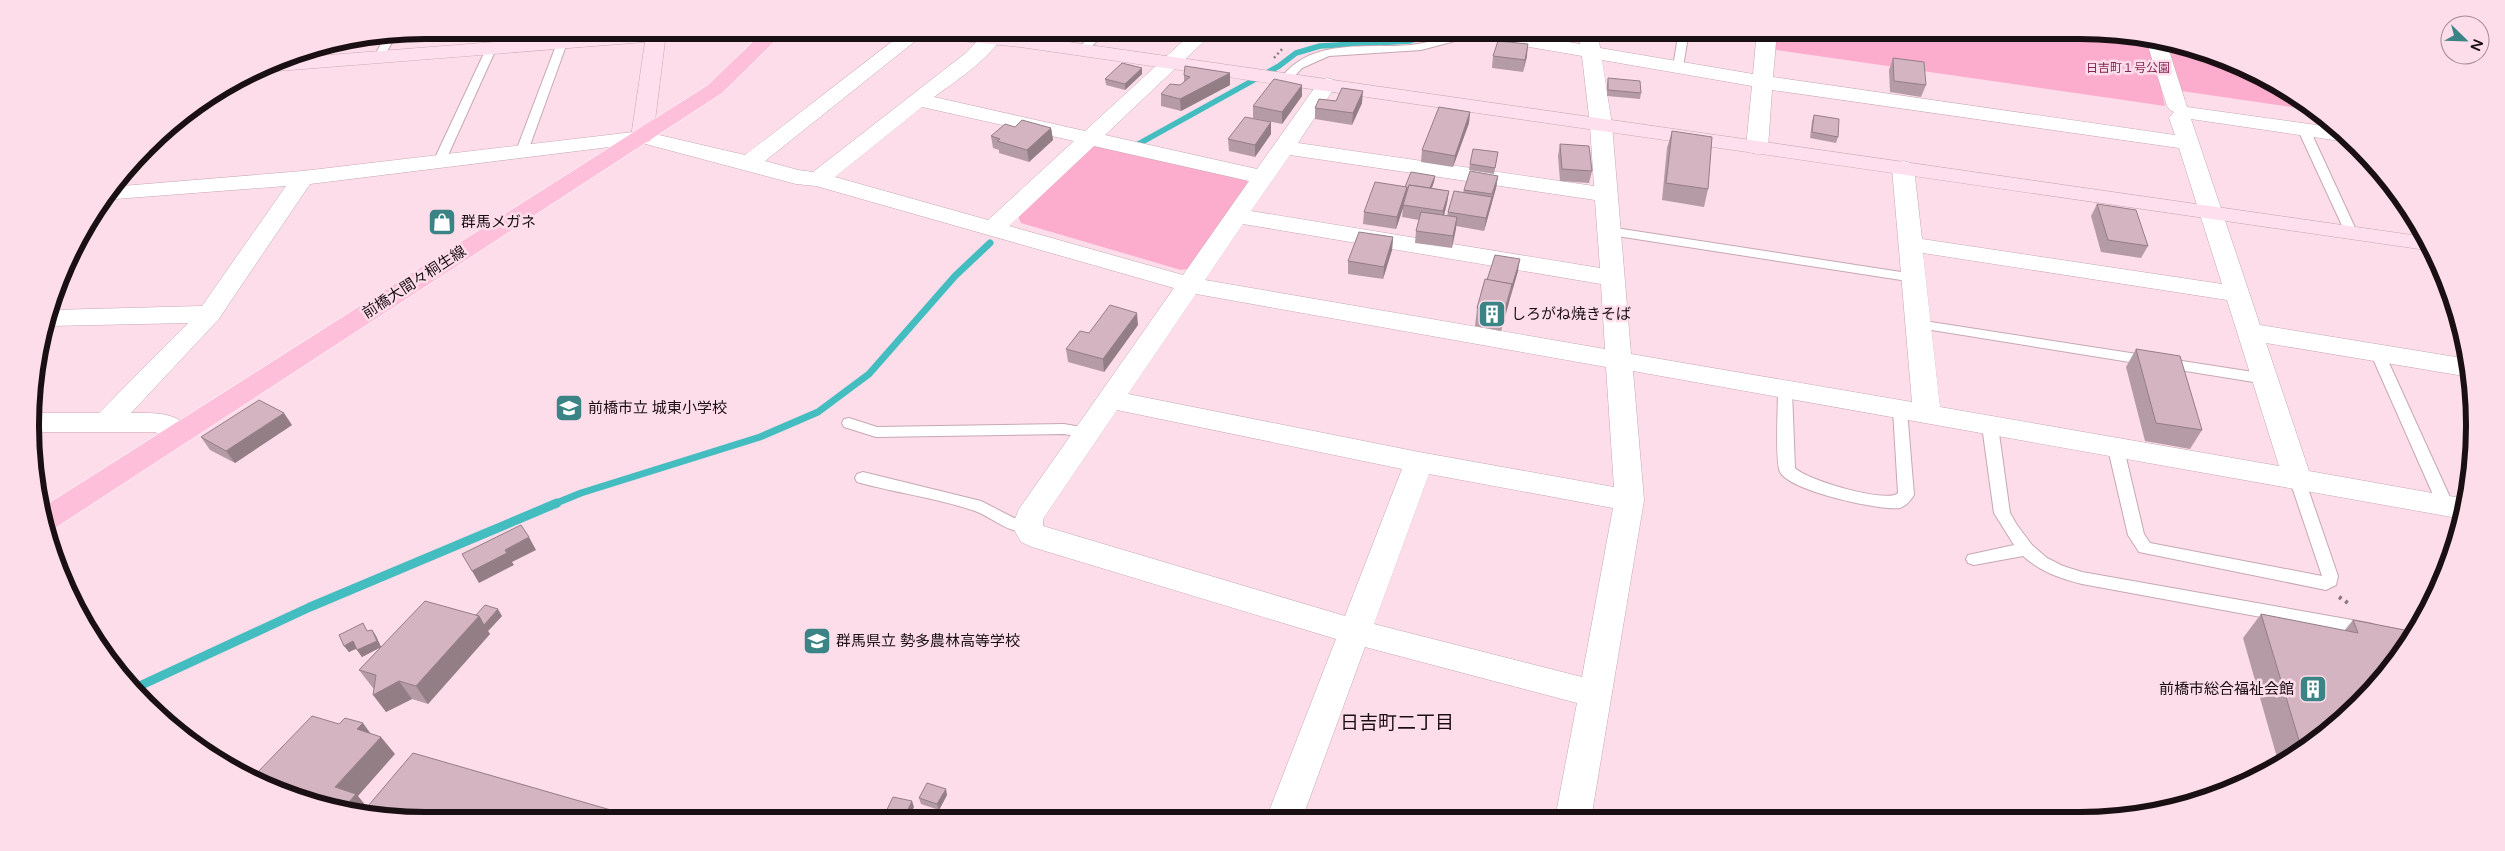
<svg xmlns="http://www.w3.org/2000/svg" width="2505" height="851" viewBox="0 0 2505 851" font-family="'Varela Round','Noto Sans JP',sans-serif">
<rect width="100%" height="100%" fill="#fddde9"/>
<g fill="#fcaccd">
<polygon points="1771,30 2080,30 2182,43 2254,71 2319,111 2161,88 2165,106 1770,49"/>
<polygon points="1098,146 1245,178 1249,184 1193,268 1181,270 1021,223 1018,216 1090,147"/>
</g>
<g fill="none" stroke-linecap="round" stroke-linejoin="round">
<polyline stroke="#44bdc0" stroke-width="5.5" points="1133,147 1279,66 1296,53 1320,46 1410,41 1442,30"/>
<polyline stroke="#44bdc0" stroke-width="7" points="554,504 581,493 760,437 818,412 869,374 955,276 990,243"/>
<polyline stroke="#44bdc0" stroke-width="9" points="133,689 310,607 557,503"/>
<g stroke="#c6a8b3" stroke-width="2">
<g id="lane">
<polygon points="1097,30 1108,30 1086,52 1078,52 1078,48"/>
<path d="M1463 30H1477L1455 41 1421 50 1329 56 1302 68 1291 80H1283L1281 78C1312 37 1367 49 1411 45 1429 43 1447 37 1463 30Z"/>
<polygon points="1679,30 1689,30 1683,67 1678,70 1673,67"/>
<polygon points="397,33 383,59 375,59 374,57 386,34"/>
<polygon points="562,40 567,43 528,151 526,154 518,154 516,151 557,43"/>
<polygon points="491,46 496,49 445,162 439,166 435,165 433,162 486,49"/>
<polygon points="2304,126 2310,130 2357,232 2356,235 2351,236 2345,232 2298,130"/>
<polygon points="1609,227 1914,274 1921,278 1914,282 1604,234 1603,231"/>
<polygon points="1918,320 2266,374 2273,379 2266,384 1913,327 1911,324 1913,321"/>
<polygon points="2377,347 2384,352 2454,506 2452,510 2440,510 2438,506 2370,352"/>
<path d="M1785 386 1792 391 1795 468C1806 480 1888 504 1898 493L1893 410 1900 405 1905 406 1907 410 1914 495C1911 500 1906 506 1900 508 1880 511 1790 491 1780 472 1775 462 1778 406 1778 391Z"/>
<polygon points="849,418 877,427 1064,424 1092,429 1095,433 1092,437 1087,438 1064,434 876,437 844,427 842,423 844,419"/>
<path d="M1990 421 1995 422 1998 426 2010 513 2017 525 2032 545 2047 558 2063 566 2082 572 2369 623 2375 625 2378 630 2375 635 2369 637 2082 584C2059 578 2041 572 2023 556L1974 565 1968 563 1966 559 1968 555 2014 545 1994 513 1982 426 1985 422Z"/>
<polygon points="2116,444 2121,445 2124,449 2144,534 2150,543 2322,576 2290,481 2292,477 2304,477 2338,576 2336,585 2326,590 2139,552 2128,535 2108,449 2111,445"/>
<path d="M863 472 981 501 1014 518 1033 522 1035 526 1033 530C1011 537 994 518 975 511 937 498 896 493 857 482L855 478 857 474Z"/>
</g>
</g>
<g stroke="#c6a8b3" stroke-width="1">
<path id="street" d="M907 30H929L765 161 798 170 813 172 967 52C977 42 983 31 998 35L1001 39C984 63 957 80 934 97L1085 131 1195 30H1216L1105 135 1257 169 1320 80 1327 78 1334 80 1337 84 1298 143 1594 186 1590 125 1582 56 1466 36 1459 34 1456 30H1499L1580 44 1578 30H1598L1600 48 1753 74 1757 30H1777L1773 77 2175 135 2169 118 2174 112 2170 110 2167 106 2146 40 2166 41 2187 107 2338 128 2352 141 2347 142 2191 119 2260 325 2468 359 2472 374 2470 377 2266 343 2309 471 2466 499 2463 519 1633 371 1644 500 1591 819H1555L1577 703 1365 647 1302 819H1266L1336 639 1032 547 1021 542 1012 526 1019 509 1174 288 816 186 796 184 642 143 310 184 218 320 131 413C154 413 179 411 192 433L188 440 178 443 155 432H31L32 413H99L188 323 50 326H48L53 310 202 306 286 186 102 200 110 187 303 171 642 131 745 155ZM1602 60 1752 86 1746 147 1749 152 1757 154 1765 152 1768 147 1772 90 2179 148 2222 284 1922 239 1914 168 1911 163 1903 161 1895 163 1892 168 1912 402 1631 354 1612 125ZM922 107 1074 141 988 220 835 177ZM1094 146 1249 181 1183 275 1009 226ZM1290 155 1595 200 1600 268 1251 211ZM1243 224 1601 284 1605 349 1205 280ZM1923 253 2227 300 2279 466 1940 407ZM1196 294 1606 367 1614 487 1419 452 1128 394ZM1117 410 1402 469 1345 616 1043 526V519ZM1429 474 1613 508 1582 677 1374 624Z"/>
</g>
<g stroke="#c6a8b3" stroke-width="1">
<g id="secondary">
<polygon points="741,30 738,34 731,36 665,41 653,137 650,142 642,143 634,142 631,137 645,42 265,72 258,70 278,59 647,30"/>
<polygon points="854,30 969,30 1020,35 2426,237 2433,251 1020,47 961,41 864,36 857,34"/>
</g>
</g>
<g stroke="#fff" stroke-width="1">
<polygon id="primary" points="765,30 786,30 722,93 52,530 45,532 40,509 708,85"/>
</g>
<polyline stroke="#8d7880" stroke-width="2.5" stroke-dasharray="2 3" stroke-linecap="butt" points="1274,58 1283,48"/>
<polyline stroke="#8d7880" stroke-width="4" stroke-dasharray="3 4.5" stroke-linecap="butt" points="2339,597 2351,605"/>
<use href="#lane" fill="#fff" fill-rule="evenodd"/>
<use href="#street" fill="#fff" fill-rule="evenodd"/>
<use href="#secondary" fill="#fedfed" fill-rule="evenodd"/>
<use href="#primary" fill="#febfda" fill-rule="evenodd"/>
</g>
<g fill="#b59ba5">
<polygon points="1220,30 1266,30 1256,42 1220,34"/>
<polygon points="1493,56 1527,56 1523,72 1492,68"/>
<polygon points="1893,58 1926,85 1921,97 1890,92 1889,70"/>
<polygon points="1142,68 1142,74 1125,90 1106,85 1105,79"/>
<polygon points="1184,75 1230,85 1181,111 1161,106 1161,94 1180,85 1184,83"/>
<polygon points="1608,78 1641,93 1640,99 1607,96 1607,84"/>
<polygon points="1302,96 1282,124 1253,118 1253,106"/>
<polygon points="1336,101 1362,103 1352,125 1315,119 1315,108"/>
<polygon points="1470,112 1469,123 1453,167 1421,162 1422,150"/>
<polygon points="1814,115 1838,137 1836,143 1810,138 1812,121"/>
<polygon points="1271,122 1271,134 1255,157 1229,151 1228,139"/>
<polygon points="1015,127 1051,128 1053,140 1029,162 999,153 999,150 993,148 991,136"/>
<polygon points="1672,131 1708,189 1704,207 1662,200 1667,148"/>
<polygon points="1560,144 1592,171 1589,183 1560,181 1558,156"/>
<polygon points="1497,158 1494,174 1469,170 1470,164"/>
<polygon points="1435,176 1434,182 1432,188 1449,191 1447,203 1444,215 1447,216 1448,212 1463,192 1464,190 1498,176 1496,188 1484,231 1456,226 1452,248 1415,243 1416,231 1419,220 1402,217 1403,208 1396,229 1363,224 1364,212 1405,187"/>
<polygon points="2097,204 2148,246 2141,258 2101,252 2091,216"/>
<polygon points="1393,237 1392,250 1383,279 1348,274 1348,261"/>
<polygon points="1518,271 1501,331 1475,326 1477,308 1487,280"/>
<polygon points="1138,325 1104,372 1068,362 1066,349"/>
<polygon points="2136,349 2202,430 2190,449 2145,441 2126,367"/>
<polygon points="292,425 235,463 210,450 201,437"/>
<polygon points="2261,614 2344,631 2353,620 2415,632 2340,723 2278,761 2243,638"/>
<polygon points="502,616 488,631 490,634 428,704 412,699 386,712 374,689 373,688 359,670 381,647 362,657 356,648 349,652 344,646 368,631 372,630 376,636 381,647"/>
<polygon points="947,795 939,810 921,804 919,798"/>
</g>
<g fill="#947e86">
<polygon points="1257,30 1266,30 1256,42 1256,31"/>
<polygon points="1528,44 1527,56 1523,72 1525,60"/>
<polygon points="1142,68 1142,74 1125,90 1125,84"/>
<polygon points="1230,73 1230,85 1181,111 1180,99"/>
<polygon points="1302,85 1302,96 1282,124 1282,112"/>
<polygon points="1363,91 1362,103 1352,125 1353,113"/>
<polygon points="1470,112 1469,123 1453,167 1455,156"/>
<polygon points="1271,122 1271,134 1255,157 1255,145"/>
<polygon points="1051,128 1053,140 1029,162 1027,150"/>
<polygon points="1435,176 1434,182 1428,197 1429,191"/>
<polygon points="1498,176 1496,188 1484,231 1486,218"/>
<polygon points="1407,187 1406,199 1396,229 1397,217"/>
<polygon points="1449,191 1447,203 1442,223 1443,211"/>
<polygon points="1457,217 1456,229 1452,248 1453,236"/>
<polygon points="1393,237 1392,250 1383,279 1384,267"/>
<polygon points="1520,259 1518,271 1510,298 1512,286"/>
<polygon points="1512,284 1509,302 1501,331 1504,313"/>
<polygon points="1137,313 1138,325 1104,372 1103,359"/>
<polygon points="284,413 292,425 235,463 226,451"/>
<polygon points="529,537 536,550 512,562 514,565 479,583 472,571 505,550"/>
<polygon points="498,609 502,616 488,631 490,634 428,704 416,686 479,616"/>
<polygon points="372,630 376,636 381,647 362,657 357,650"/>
<polygon points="353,641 358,648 349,652 344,646"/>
<polygon points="399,681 412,699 386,712 373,695"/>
<polygon points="363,723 376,741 357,729"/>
<polygon points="381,737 395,754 358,796 371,812 369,814 342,810 335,787"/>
<polygon points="946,789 947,795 939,810 937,804"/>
<polygon points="912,801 914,807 908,820 903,820"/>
</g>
<g fill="#d3b4c0" stroke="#947e86">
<polygon points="1498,41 1528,44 1525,60 1493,56"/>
<polygon points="1893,58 1924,62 1926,85 1894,81"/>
<polygon points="1122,63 1142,68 1125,84 1105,79"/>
<polygon points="1185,66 1230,73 1180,99 1161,94 1170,84 1180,85 1190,77 1184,75"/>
<polygon points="1608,78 1640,81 1641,93 1608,90"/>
<polygon points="1274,79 1302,85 1282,112 1253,106"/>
<polygon points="1342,88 1363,91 1353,113 1315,108 1319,99 1336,101"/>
<polygon points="1439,107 1470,112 1455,156 1422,150"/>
<polygon points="1814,115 1839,119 1838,137 1812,132"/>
<polygon points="1245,117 1271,122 1255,145 1228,139"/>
<polygon points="1022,120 1051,128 1027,150 997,141 1000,139 991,136 1005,124 1015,127"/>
<polygon points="1672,131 1712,137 1708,189 1666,183"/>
<polygon points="1560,144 1589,146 1592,171 1562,169"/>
<polygon points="1473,149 1498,152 1495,168 1470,164"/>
<polygon points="1470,171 1498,176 1492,194 1464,190"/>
<polygon points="1411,172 1435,176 1430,188 1409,185 1408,188 1405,187"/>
<polygon points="1375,182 1407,187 1397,217 1364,212"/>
<polygon points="1409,185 1449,191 1443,211 1403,205"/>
<polygon points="1454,191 1492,197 1486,218 1448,212"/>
<polygon points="2097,204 2136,210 2148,246 2108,240"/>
<polygon points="1421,212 1457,217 1453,236 1416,231"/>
<polygon points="1359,232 1393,237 1384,267 1348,261"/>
<polygon points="1495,255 1520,259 1512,286 1511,286 1512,284 1487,280"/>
<polygon points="1485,279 1512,284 1504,313 1477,308"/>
<polygon points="1110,305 1137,313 1103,359 1066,349 1080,331 1089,333"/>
<polygon points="2136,349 2180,356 2202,430 2156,423"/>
<polygon points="259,400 284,413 226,451 201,437"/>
<polygon points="521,525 529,537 505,550 507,553 472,571 462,554"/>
<polygon points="425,601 479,616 416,686 399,681 373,695 376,675 359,670"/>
<polygon points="485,605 498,609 484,625 479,616 476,615"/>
<polygon points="2261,614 2358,633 2353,620 2415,632 2340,723 2301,747"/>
<polygon points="363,623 367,631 372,630 377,641 357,650 353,641 344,646 339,635"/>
<polygon points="312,716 339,724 345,718 363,723 357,729 381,737 335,787 356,794 342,810 332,809 323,806 322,807 254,776"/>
<polygon points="413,753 649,821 426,821 362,813"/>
<polygon points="927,783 946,789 937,804 919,798"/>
<polygon points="893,797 912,801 903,820 882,820"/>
</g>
<defs>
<g id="shop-square" transform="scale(1.4375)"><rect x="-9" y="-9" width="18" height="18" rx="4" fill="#3b8486" stroke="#fddde9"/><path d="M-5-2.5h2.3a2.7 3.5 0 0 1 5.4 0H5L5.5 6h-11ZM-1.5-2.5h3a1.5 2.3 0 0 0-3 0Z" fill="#fff"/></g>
<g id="building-square" transform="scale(1.4375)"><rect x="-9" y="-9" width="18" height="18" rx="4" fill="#3b8486" stroke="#fddde9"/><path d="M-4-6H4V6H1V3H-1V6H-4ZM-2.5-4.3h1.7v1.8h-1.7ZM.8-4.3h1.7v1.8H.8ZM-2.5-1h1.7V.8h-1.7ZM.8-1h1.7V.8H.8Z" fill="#fff"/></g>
<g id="school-square" transform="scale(1.4375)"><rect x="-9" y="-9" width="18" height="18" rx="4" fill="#3b8486" stroke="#fddde9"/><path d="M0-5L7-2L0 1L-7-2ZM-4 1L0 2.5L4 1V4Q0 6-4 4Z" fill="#fff"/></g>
</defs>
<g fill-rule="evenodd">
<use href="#shop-square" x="442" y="222"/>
<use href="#building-square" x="1492" y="314"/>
<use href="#school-square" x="569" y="408"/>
<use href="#school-square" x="817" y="641"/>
<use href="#building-square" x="2313" y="689"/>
</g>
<g text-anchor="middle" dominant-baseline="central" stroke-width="5" stroke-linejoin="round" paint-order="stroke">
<g font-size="12" fill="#832655" stroke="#fddde9">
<text x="2128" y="68">日吉町１号公園</text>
</g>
<g font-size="15" fill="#1a1014" stroke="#fddde9" text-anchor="start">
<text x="461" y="222">群馬メガネ</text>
<text x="1511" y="314">しろがね焼きそば</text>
<text x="588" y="408">前橋市立 城東小学校</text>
<text x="836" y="641">群馬県立 勢多農林高等学校</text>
<text x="2294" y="689" text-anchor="end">前橋市総合福祉会館</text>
</g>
<g font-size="15" fill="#1a1014" stroke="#fddde9">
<text transform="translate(414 282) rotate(-33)">前橋大間々桐生線</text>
</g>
<g font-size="19" fill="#1a1014" stroke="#fddde9">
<text x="1397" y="723">日吉町二丁目</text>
</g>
</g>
<path d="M0 0H2505V851H0ZM425 39H2080A386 386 0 0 1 2466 425V426A386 386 0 0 1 2080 812H425A386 386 0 0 1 39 426V425A386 386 0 0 1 425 39Z" fill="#fddde9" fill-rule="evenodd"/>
<path fill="none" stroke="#1a1014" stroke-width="6" d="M425 39H2080A386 386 0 0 1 2466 425V426A386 386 0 0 1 2080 812H425A386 386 0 0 1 39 426V425A386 386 0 0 1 425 39Z"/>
<g transform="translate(2465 40) rotate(113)"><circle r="24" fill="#fddde9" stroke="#a28b94"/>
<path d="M0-4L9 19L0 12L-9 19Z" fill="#3b8486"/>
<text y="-8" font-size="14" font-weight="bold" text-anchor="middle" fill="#1a1014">N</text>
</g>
</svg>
